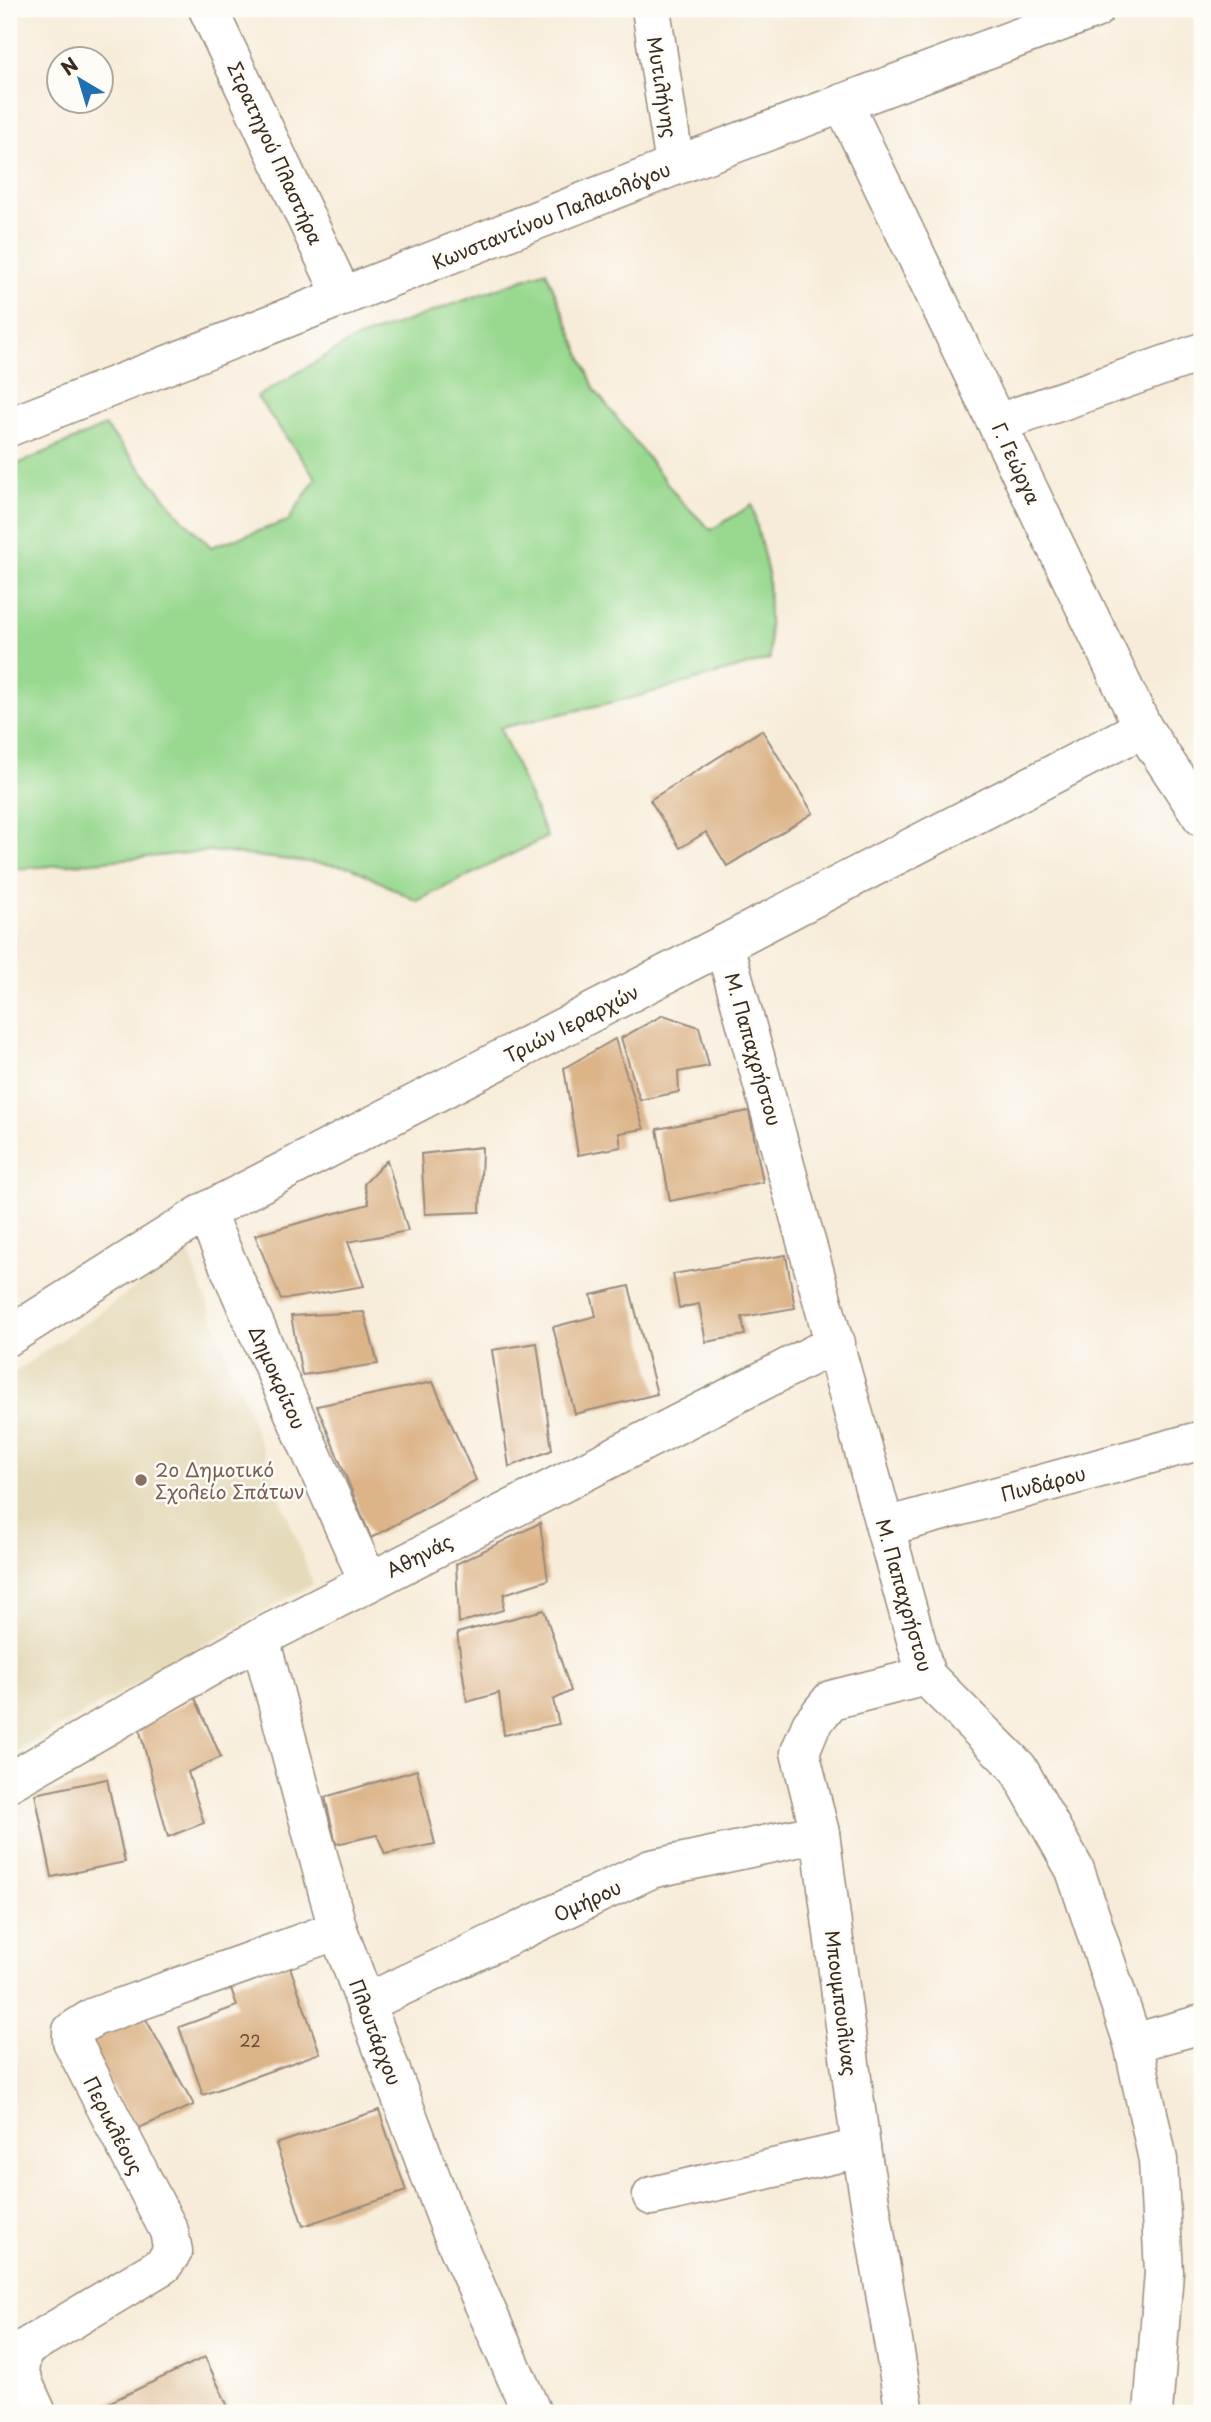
<svg xmlns="http://www.w3.org/2000/svg" width="1211" height="2422" viewBox="0 0 1211 2422" font-family="'Playpen Sans',sans-serif">
<rect width="100%" height="100%" fill="#fdfcf7"/>
<filter id="ink" filterUnits="userSpaceOnUse"><feTurbulence type="fractalNoise" baseFrequency=".0143" numOctaves="2"/><feDisplacementMap in="SourceGraphic" scale="14" xChannelSelector="R" yChannelSelector="G"/><feConvolveMatrix kernelMatrix="1 2 1 2 8 2 1 2 1" color-interpolation-filters="sRGB"/></filter>
<filter id="wash" filterUnits="userSpaceOnUse"><feTurbulence type="fractalNoise" baseFrequency=".00686" numOctaves="4" result="noise"/><feDisplacementMap in="SourceGraphic" scale="28" xChannelSelector="R" yChannelSelector="G"/><feGaussianBlur stdDeviation="1.57" result="paint"/><feColorMatrix in="noise" values="0 0 0 0 0 0 0 0 0 0 0 0 0 0 0 0 0 1.4 0 .05"/><feComposite in="paint" operator="in"/></filter>
<g filter="url(#wash)">
<rect width="100%" height="100%" fill="#f7ecd9"/>
<polygon fill="#e5daba" points="188,1251 313,1584 9,1755 9,1376"/>
<polygon fill="#98d88f" stroke="#6a8156" stroke-width="2" points="546,271 595,390 681,501 711,530 752,505 768,574 770,659 635,697 500,728 547,837 417,901 351,867 211,851 9,870 9,468 105,426 182,518 211,547 288,521 316,478 257,397 351,341"/>
<g id="blocks">
<g fill="#dcb488">
<polygon points="762,730 813,813 727,866 706,832 680,848 650,800"/>
<polygon points="663,1015 699,1027 709,1066 678,1072 679,1092 640,1100 621,1038"/>
<polygon points="615,1039 644,1129 619,1133 621,1147 578,1155 564,1068"/>
<polygon points="749,1111 763,1182 670,1201 657,1129"/>
<polygon points="482,1147 480,1212 425,1214 421,1154"/>
<polygon points="387,1160 408,1231 348,1242 364,1286 281,1300 255,1235 369,1204 364,1184"/>
<polygon points="786,1255 795,1308 742,1317 745,1335 706,1342 699,1304 679,1308 673,1274"/>
<polygon points="629,1286 657,1394 575,1414 553,1327 596,1316 591,1295"/>
<polygon points="364,1312 378,1364 302,1375 291,1316"/>
<polygon points="537,1343 552,1450 509,1467 492,1350"/>
<polygon points="433,1382 476,1480 371,1538 317,1406"/>
<polygon points="540,1523 548,1580 504,1594 503,1610 459,1623 456,1564"/>
<polygon points="544,1610 571,1691 553,1700 559,1724 504,1735 499,1693 467,1702 457,1633"/>
<polygon points="195,1698 221,1757 188,1772 204,1823 168,1837 139,1728"/>
<polygon points="417,1770 435,1844 385,1854 377,1835 336,1844 325,1797"/>
<polygon points="107,1779 125,1862 52,1877 35,1794"/>
<polygon points="9,1875 17,1891 9,1895"/>
<polygon points="289,1964 320,2053 203,2095 179,2027 237,2006 230,1985"/>
<polygon points="143,2014 194,2105 136,2129 85,2038"/>
<polygon points="379,2110 406,2191 303,2226 276,2144"/>
<polygon points="205,2357 231,2413 105,2413 102,2406"/>
</g>
</g>
</g>
<g filter="url(#ink)">
<use href="#blocks" fill-opacity="0" stroke="#998b7c" stroke-width="2"/>
<g fill="none" stroke-linecap="round" stroke-linejoin="round">
<g stroke="#998b7c" stroke-width="41">
<g id="minor">
<polyline points="208,9 343,297"/>
<polyline points="651,9 675,166"/>
<polyline points="843,103 1143,728 1202,817"/>
<polyline points="998,423 1202,352"/>
<polyline points="9,427 675,166 1095,9"/>
<polyline points="724,944 926,1676 1018,1768 1075,1870 1133,2043 1158,2160 1164,2272 1153,2413"/>
<polyline points="205,1212 368,1581"/>
<polyline points="9,1336 205,1212 1143,728"/>
<polyline points="885,1527 1202,1440"/>
<polyline points="260,1638 338,1930 450,2228 532,2413"/>
<polyline points="9,1782 260,1638 836,1343"/>
<polyline points="366,2003 651,1869 820,1833"/>
<polyline points="1133,2043 1202,2024"/>
<polyline points="652,2196 861,2148"/>
<polyline points="37,2413 19,2373 22,2350 163,2265 173,2251 169,2231 72,2041 72,2031 94,2017 338,1930"/>
<polyline points="905,2413 861,2148 820,1833 800,1752 811,1725 831,1700 926,1676"/>
</g>
</g>
<use href="#minor" stroke="#fff" stroke-width="38"/>
</g>
</g>
<circle fill="#8d6e63" stroke="#fdfcf7" stroke-width="2.5" cx="141" cy="1480" r="7"/>
<g text-anchor="middle" dominant-baseline="central" stroke-width="5" stroke-linejoin="round" paint-order="stroke">
<g font-size="16" fill="#634c38">
<text x="250" y="2040">22</text>
</g>
<g font-size="19" fill="#3b2a1e" stroke="#fdfcf7">
<text transform="translate(663 87) rotate(81)">Μυτιλήνης</text>
<text transform="translate(276 153) rotate(65)">Στρατηγού Πλαστήρα</text>
<text transform="translate(551 215) rotate(-22)">Κωνσταντίνου Παλαιολόγου</text>
<text transform="translate(1017 463) rotate(65)">Γ. Γεώργα</text>
<text transform="translate(571 1023) rotate(-27)">Τριών Ιεραρχών</text>
<text transform="translate(754 1049) rotate(74)">Μ. Παπαχρήστου</text>
<text transform="translate(278 1377) rotate(66)">Δημοκρίτου</text>
<text transform="translate(1043 1483) rotate(-15)">Πινδάρου</text>
<text transform="translate(419 1555) rotate(-27)">Αθηνάς</text>
<text transform="translate(905 1595) rotate(74)">Μ. Παπαχρήστου</text>
<text transform="translate(587 1900) rotate(-25)">Ομήρου</text>
<text transform="translate(842 2003) rotate(83)">Μπουμπουλίνας</text>
<text transform="translate(376 2032) rotate(69)">Πλουτάρχου</text>
<text transform="translate(114 2125) rotate(63)">Περικλέους</text>
</g>
<g font-size="19" fill="#785e54" stroke="#fdfcf7" text-anchor="start">
<text x="155" y="1469">2ο Δημοτικό<tspan x="155" dy="22">Σχολείο Σπάτων</tspan></text>
</g>
</g>
<rect width="1211" height="2422" fill="none" stroke="#fdfcf7" stroke-width="35"/>
<g transform="translate(80 80) rotate(322)"><circle r="33" fill="#fdfcf7" stroke="#afa8a0" stroke-width="2"/>
<path d="M0-5L12 26L0 18L-12 26Z" fill="#1f6fb2"/>
<text y="-10" font-size="19" font-weight="bold" text-anchor="middle" fill="#3b2a1e">N</text>
</g>
</svg>
